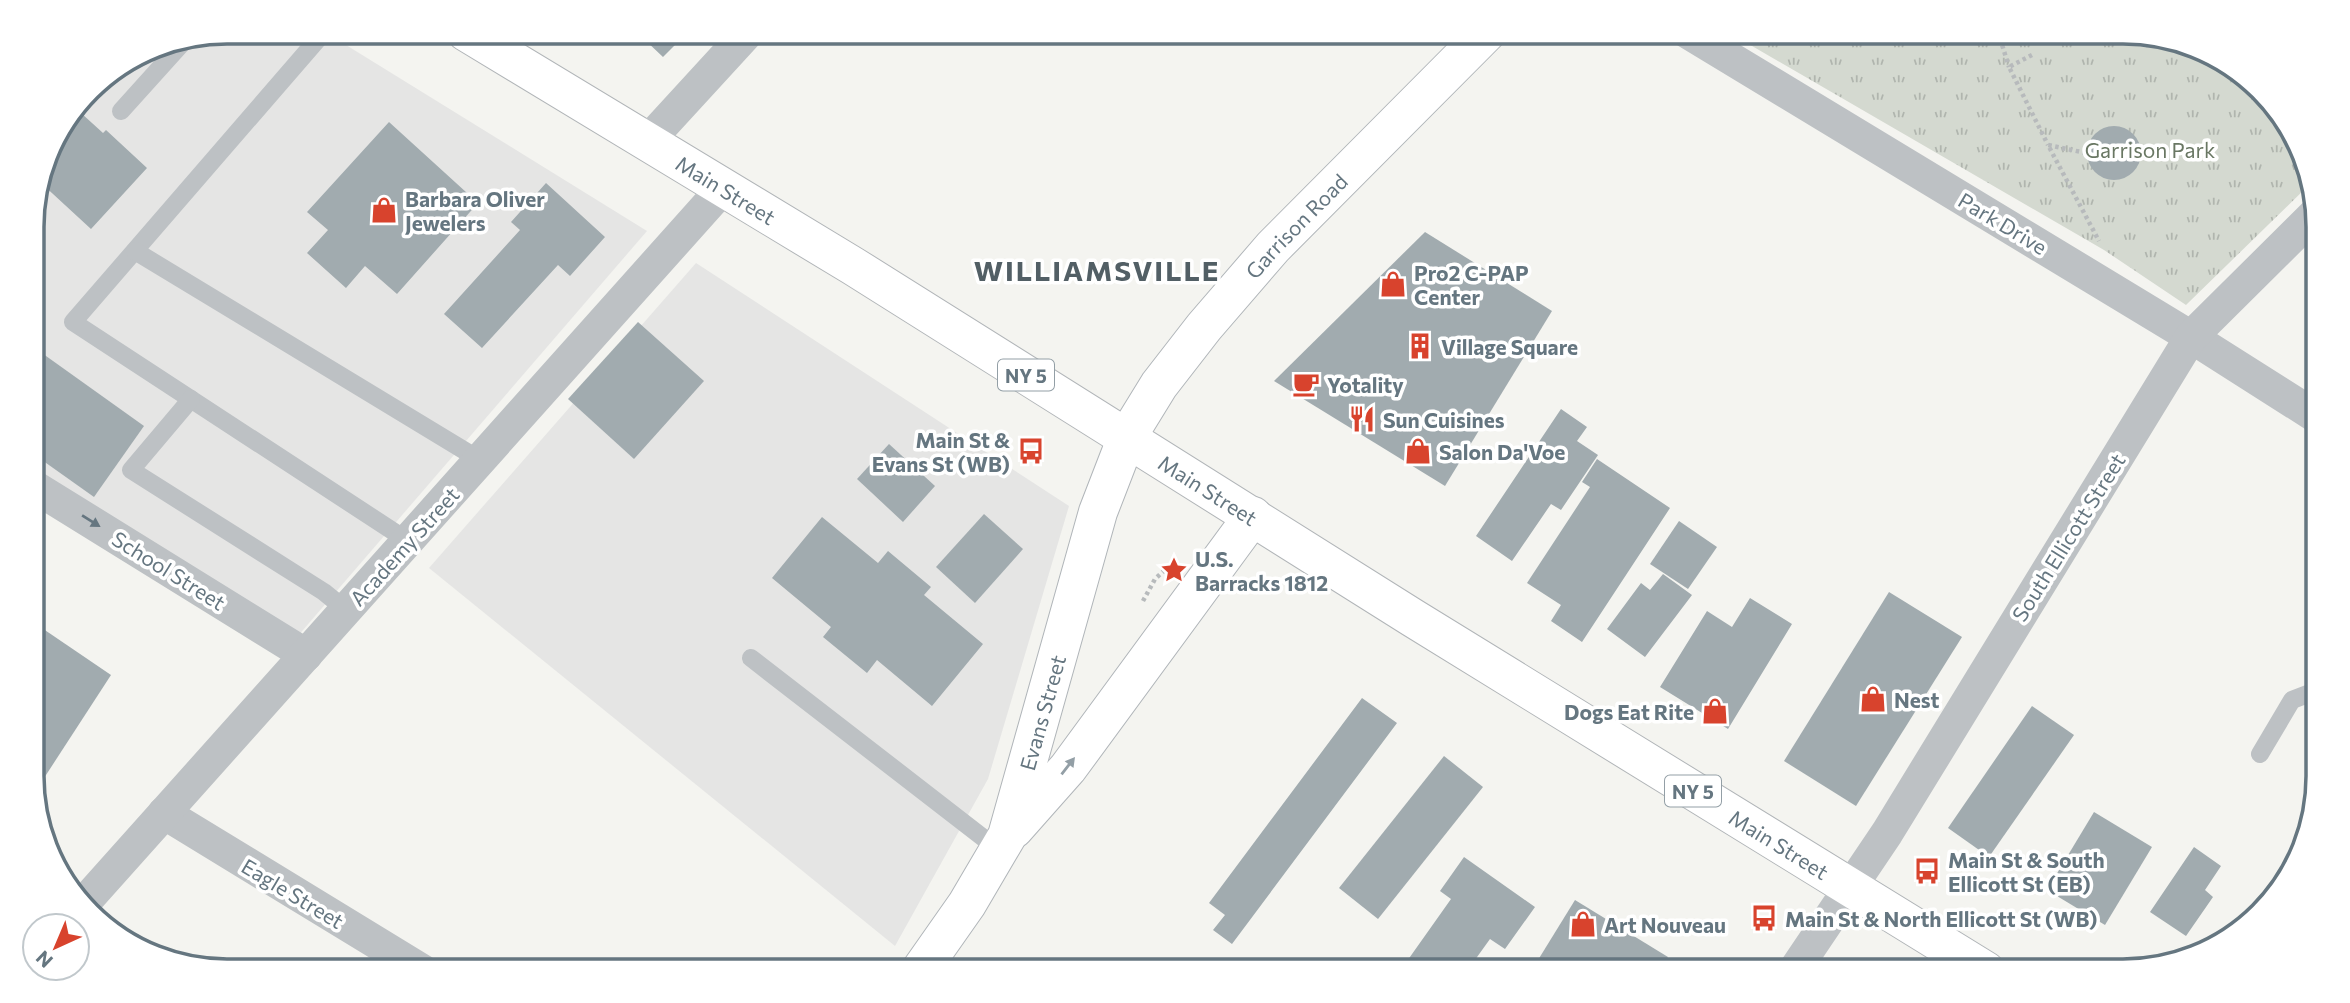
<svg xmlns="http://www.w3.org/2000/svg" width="2350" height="1003" viewBox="0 0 2350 1003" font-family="Commissioner,sans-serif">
<defs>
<pattern id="grass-tufts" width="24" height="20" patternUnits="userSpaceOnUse" patternTransform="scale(1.75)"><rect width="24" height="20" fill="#d4d9d0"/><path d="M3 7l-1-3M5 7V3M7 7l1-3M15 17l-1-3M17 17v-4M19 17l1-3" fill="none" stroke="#b0b5ae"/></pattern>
</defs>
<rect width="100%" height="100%" fill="#f4f4f0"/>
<g fill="#e5e5e4">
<polygon points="227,32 325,32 647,231 297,637 33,470 32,214 52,140 98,80 152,46"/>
<polygon points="696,263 1069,506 988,779 895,946 429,568"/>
</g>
<polygon fill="url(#grass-tufts)" points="1728,32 2123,32 2198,46 2278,108 2310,184 2186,305 2104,250"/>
<g fill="#a1abaf">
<polygon points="624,32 688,32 663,57 644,39 638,45"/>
<polygon points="81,113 103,133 106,130 147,168 91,229 40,182 50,145"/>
<polygon points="389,122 478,203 397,294 365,266 346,288 307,253 328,230 307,212"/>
<circle cx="2114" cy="153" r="27"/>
<polygon points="546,183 605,237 570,276 558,265 482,348 444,314 520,230 511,222"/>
<polygon points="1425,232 1552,311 1445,486 1274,381"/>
<polygon points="638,322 704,381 634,459 568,399"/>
<polygon points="32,346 144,426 94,497 32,453"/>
<polygon points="1561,409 1587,427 1577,441 1598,455 1561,510 1551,504 1512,561 1476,536"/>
<polygon points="889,444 935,486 903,522 857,479"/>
<polygon points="1597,459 1670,508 1582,642 1551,621 1561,605 1527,583 1590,487 1582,482"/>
<polygon points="984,514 1023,549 975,603 936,567"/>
<polygon points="822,517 878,563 888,551 931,587 924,595 983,644 932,706 877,660 867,673 823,637 831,627 772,578"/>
<polygon points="1679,521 1717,547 1688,589 1650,564"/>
<polygon points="1663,574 1692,595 1645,657 1607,629 1641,583 1650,590"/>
<polygon points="1889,592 1962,637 1856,806 1784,761"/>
<polygon points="1750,598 1792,624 1728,729 1660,687 1707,611 1732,627"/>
<polygon points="33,622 111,675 33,795"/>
<polygon points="1362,698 1397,723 1232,944 1213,930 1225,915 1209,903"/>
<polygon points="2032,706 2074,735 1989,857 1948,828"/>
<polygon points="1444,756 1483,787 1378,919 1339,888"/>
<polygon points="2094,812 2152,847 2105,925 2047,890"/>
<polygon points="2194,847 2221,866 2205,890 2213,897 2186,936 2150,912"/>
<polygon points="1464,857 1535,907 1505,949 1490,939 1467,971 1400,971 1451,899 1440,891"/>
<polygon points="1575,900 1668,957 1660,971 1556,971 1538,960"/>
</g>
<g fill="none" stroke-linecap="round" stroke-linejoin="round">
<g stroke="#b0b5b9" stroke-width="40">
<g id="secondary">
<polyline points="1014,829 1068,768 1253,516"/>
<path id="s1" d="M920 971 967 904 1007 836 1098 512 1127 437 1159 385 1204 327 1273 247 1487 32"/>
</g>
</g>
<g stroke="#b1b5b8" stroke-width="40">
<g id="primary">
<path id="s2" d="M466 32 853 266 1413 618 1986 971"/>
</g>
</g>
<g stroke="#b7babc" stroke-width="4.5" stroke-dasharray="3.5 3.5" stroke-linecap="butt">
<polyline points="1998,32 2009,67"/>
<polyline points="2032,55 2009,67 2048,145"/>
<polyline points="2086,153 2048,145 2099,241"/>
<polyline points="1143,601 1155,579 1169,566"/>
</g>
<g stroke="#bdc1c4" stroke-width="18">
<polyline points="324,32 73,322 408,541"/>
<polyline points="121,111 185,40"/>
<polyline points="135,251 480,460"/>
<polyline points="191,399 131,470 324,592 346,610"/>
<polyline points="751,658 999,850"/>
<polyline points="2260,754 2292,700 2318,690"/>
</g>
<g stroke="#bdc1c4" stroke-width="33">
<polyline points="1687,32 2191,337 2317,417"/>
<polyline points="648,141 748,32"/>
<polyline points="33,486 306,655"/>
<polyline points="164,813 423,971"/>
<polyline points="83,904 724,187"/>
<polyline points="1794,971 1887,833 2191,337 2317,212"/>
</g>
<use href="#secondary" stroke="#fff" stroke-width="38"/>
<use href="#primary" stroke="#fff" stroke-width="38"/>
</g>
<defs><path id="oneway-solid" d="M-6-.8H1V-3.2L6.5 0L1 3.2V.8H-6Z" transform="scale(1.75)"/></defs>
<use fill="#657680" href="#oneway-solid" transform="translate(91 521) rotate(32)"/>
<use fill="#939fa6" href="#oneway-solid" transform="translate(1068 766) rotate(-52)"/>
<defs>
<g id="shop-bare" transform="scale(2.1)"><path d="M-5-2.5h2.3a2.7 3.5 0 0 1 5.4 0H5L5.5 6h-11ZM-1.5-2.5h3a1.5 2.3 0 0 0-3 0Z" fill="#d8432d" stroke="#fff" stroke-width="2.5" paint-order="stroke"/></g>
<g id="building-bare" transform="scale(2.1)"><path d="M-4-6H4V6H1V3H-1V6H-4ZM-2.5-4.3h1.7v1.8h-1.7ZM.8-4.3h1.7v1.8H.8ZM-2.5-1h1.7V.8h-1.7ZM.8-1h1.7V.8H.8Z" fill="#d8432d" stroke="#fff" stroke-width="2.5" paint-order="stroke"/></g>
<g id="cafe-bare" transform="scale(2.1)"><path d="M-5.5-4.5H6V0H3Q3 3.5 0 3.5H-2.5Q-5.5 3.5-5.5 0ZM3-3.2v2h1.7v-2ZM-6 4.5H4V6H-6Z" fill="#d8432d" stroke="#fff" stroke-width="2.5" paint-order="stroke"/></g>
<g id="restaurant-bare" transform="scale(2.1)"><path d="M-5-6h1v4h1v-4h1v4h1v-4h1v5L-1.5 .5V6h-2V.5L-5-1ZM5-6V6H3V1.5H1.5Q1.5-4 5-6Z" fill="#d8432d" stroke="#fff" stroke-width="2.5" paint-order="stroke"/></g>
<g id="bus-bare" transform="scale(2.1)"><path d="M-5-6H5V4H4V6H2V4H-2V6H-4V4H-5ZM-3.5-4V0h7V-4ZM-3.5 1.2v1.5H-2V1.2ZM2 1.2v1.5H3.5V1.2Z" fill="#d8432d" stroke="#fff" stroke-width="2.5" paint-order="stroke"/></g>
<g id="sight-bare" transform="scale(2.1)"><path d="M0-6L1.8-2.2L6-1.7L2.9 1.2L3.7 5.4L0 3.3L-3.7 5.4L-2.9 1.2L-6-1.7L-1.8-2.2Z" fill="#d8432d" stroke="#fff" stroke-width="2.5" paint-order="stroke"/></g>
</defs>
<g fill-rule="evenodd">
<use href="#shop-bare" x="384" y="210"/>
<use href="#shop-bare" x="1393" y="284"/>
<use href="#building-bare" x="1420" y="346"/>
<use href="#cafe-bare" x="1306" y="384"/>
<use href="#restaurant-bare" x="1362" y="419"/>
<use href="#bus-bare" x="1031" y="451"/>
<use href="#shop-bare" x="1418" y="451"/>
<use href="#sight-bare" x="1174" y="570"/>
<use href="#shop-bare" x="1873" y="699"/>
<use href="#shop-bare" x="1715" y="711"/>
<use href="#bus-bare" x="1927" y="871"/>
<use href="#bus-bare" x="1764" y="918"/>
<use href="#shop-bare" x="1583" y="924"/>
</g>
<g text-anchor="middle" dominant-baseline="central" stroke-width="7" stroke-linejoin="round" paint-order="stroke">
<g fill="#fff" stroke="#939fa6" stroke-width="2">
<rect x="998" y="359.5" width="56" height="31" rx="5"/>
<rect x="1665" y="775.5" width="56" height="31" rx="5"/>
</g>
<g font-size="19" font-weight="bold" fill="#657680">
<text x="1026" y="375">NY 5</text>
<text x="1693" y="791">NY 5</text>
</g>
<g font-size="21" fill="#697763" stroke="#fff">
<text x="2150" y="149">Garrison Park</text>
</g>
<g font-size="21" fill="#657680" stroke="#fff">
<text stroke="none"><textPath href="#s2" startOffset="304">Main Street</textPath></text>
<text transform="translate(2003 223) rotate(31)">Park Drive</text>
<text stroke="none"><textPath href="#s1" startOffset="849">Garrison Road</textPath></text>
<text stroke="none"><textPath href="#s2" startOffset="872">Main Street</textPath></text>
<text transform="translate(2068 537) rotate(-58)">South Ellicott Street</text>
<text transform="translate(404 546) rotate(-48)">Academy Street</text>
<text transform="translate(169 570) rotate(32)">School Street</text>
<text stroke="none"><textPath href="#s1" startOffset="289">Evans Street</textPath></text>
<text stroke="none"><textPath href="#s2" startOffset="1544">Main Street</textPath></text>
<text transform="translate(293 893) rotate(31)">Eagle Street</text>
</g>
<g font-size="21" font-weight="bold" fill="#657680" stroke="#fff" text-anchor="start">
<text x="405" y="198">Barbara Oliver<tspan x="405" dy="24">Jewelers</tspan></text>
<text x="1414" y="272">Pro2 C-PAP<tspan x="1414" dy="24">Center</tspan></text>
<text x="1441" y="346">Village Square</text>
<text x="1327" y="384">Yotality</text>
<text x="1383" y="419">Sun Cuisines</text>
<text x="1010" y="439" text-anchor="end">Main St &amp;<tspan x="1010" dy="24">Evans St (WB)</tspan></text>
<text x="1439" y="451">Salon Da'Voe</text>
<text x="1195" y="558">U.S.<tspan x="1195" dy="24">Barracks 1812</tspan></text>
<text x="1894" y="699">Nest</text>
<text x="1694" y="711" text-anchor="end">Dogs Eat Rite</text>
<text x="1948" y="859">Main St &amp; South<tspan x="1948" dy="24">Ellicott St (EB)</tspan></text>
<text x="1785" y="918">Main St &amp; North Ellicott St (WB)</text>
<text x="1604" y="924">Art Nouveau</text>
</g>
<g font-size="28" font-weight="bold" letter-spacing="2" fill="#525f65" stroke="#fff">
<text x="1097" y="270">WILLIAMSVILLE</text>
</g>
</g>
<path d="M0 0H2350V1003H0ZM227 44H2123A183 183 0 0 1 2306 227V776A183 183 0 0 1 2123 959H227A183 183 0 0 1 44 776V227A183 183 0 0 1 227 44Z" fill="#fff" fill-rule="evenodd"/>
<path fill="none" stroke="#657680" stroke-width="3.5" d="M227 44H2123A183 183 0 0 1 2306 227V776A183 183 0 0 1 2123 959H227A183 183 0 0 1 44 776V227A183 183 0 0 1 227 44Z"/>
<g transform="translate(56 947) rotate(224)"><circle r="33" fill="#ffffff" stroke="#c1c8cc" stroke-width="2"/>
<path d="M0-5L12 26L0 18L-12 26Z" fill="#d8432d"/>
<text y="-10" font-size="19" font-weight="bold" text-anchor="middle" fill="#657680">N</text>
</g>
</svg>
